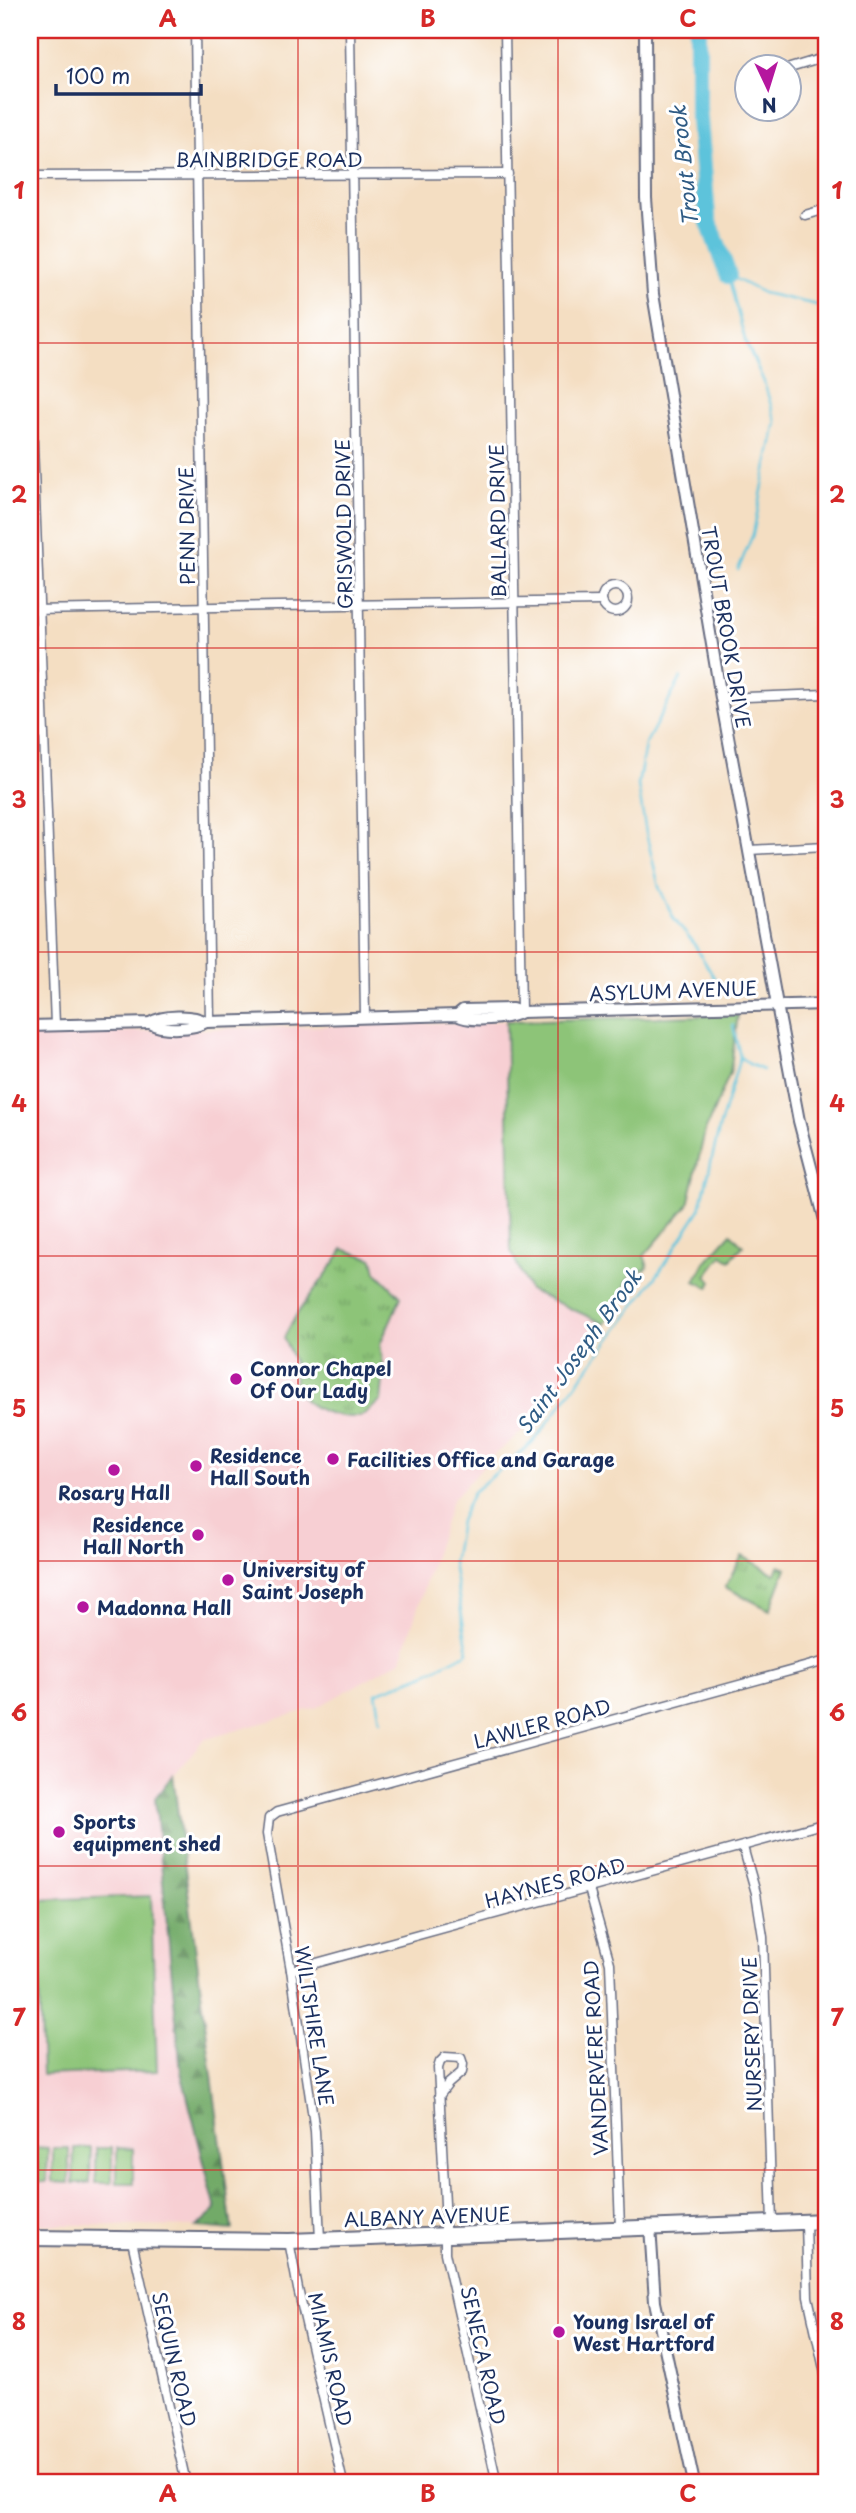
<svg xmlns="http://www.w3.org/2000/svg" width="856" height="2513" viewBox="0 0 856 2513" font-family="'Playpen Sans',sans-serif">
<defs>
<pattern id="grass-tufts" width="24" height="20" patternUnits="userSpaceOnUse" patternTransform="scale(1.75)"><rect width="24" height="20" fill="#8dc478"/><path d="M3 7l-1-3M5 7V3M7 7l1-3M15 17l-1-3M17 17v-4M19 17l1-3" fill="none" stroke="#72a066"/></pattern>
<pattern id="forest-firs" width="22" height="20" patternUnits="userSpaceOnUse" patternTransform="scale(1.75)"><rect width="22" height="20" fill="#72aa68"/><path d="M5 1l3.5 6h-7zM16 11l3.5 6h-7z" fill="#5d8b59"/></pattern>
</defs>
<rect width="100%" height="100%" fill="#fff"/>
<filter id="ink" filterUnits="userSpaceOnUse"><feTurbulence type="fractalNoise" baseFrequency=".0143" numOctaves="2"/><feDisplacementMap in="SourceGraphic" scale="14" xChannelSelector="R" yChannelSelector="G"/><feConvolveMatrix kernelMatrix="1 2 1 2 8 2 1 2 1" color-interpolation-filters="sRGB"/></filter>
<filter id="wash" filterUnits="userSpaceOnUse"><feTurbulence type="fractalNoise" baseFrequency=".00686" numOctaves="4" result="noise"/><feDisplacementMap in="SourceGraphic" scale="28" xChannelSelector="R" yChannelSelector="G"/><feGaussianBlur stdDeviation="1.57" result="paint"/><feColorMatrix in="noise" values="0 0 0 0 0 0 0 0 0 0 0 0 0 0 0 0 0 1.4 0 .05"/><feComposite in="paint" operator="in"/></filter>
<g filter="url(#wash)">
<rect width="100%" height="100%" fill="#f4dec2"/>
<polygon fill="#f7cfd3" points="506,1021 511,1251 529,1290 605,1324 526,1428 493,1456 452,1500 401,1660 318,1707 203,1740 155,1798 181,2072 216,2210 197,2227 30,2224 30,1034"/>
<g fill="url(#grass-tufts)" stroke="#547a6b" stroke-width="2">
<polygon points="731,1233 743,1246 730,1260 722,1255 706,1276 712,1281 709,1288 695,1281 705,1262"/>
<path d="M343 1249 373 1259 376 1272 401 1297 380 1344 384 1370 381 1401 360 1417C339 1418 308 1411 297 1390 293 1383 295 1377 295 1369 294 1359 287 1347 284 1338 299 1304 325 1281 343 1249Z"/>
<polygon points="742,1556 775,1574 778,1566 786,1568 770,1610 725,1587"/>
</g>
<polygon fill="url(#forest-firs)" stroke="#466c63" stroke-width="2" points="173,1775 232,2230 197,2227 216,2210 181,2072 155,1798"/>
<g fill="#8dc478" stroke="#547a6b" stroke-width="2">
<polygon points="738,1015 730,1073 705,1131 688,1205 644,1256 648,1266 645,1270 633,1271 605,1324 529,1290 511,1251 506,1021"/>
<polygon points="151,1896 157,2071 42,2075 36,1900"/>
<polygon points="32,2147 48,2148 47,2182 32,2182"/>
<polygon points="53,2148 69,2148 69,2183 53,2182"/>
<polygon points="74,2148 91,2148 90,2183 73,2183"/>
<rect x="96" y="2148" width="16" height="35"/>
<polygon points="117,2148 133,2149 133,2183 117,2183"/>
</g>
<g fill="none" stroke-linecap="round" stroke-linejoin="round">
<g stroke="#5dc3db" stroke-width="2.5">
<polyline points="728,275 745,340 764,382 776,422 753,534 738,570"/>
<polyline points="728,275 763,293 826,307"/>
<polyline points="681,678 645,745 638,785 646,833 659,887 674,919 694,944 715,979"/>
<polyline points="740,1057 749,1064 763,1070"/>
<polyline points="816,1077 820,1080 826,1094"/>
<polyline points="381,1720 376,1693 425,1674 468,1652 453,1563 460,1521 473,1492 535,1440 658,1274 700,1209 719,1129 740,1057 733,1025"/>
</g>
<polyline stroke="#5dc3db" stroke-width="18" points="698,30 698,107 707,217 728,275"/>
</g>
</g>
<g filter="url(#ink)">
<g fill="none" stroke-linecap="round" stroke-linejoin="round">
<g stroke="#676c81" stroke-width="11">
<g id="street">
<polyline points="195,30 210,1022"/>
<polyline points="350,30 365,1017"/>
<polyline points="505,30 521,1012"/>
<polyline points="790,68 826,57"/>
<polyline points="30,176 508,174"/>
<polyline points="805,215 826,209"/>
<polyline points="30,364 55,1025"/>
<polyline points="824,425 826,426"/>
<circle cx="615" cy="599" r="13"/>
<polyline points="30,610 602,601"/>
<polyline points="721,698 826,694"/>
<polyline points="749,850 826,846"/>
<polyline points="743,1847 756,1893 763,1937 772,2223"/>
<polyline points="589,1889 610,1963 620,2227"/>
<polyline points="291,1970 826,1823"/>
<polyline points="439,2096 448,2084 462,2072 463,2064 461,2058 445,2057 440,2062 438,2068 445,2204 445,2253 497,2483"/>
<polyline points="806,2222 808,2297 826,2378"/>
<polyline points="320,2240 315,2131 291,1970 267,1834 269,1818 277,1812 826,1661"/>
<polyline points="132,2241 186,2483"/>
<polyline points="289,2241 298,2289 343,2483"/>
<polyline points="30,2482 30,2483"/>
</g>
</g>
<g stroke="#676c81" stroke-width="14">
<g id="secondary">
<polyline points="645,30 646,198 653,294 721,698 777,1005 799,1121 826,1224"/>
<polyline points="457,1015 463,1010 512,1009 521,1012 826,1004"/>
<path d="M150 1023C163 1031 193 1029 206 1022L457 1015C470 1023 508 1019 521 1012"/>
<path d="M30 1026 150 1023C163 1015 192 1014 206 1022"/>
<polyline points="650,2226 655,2302 694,2483"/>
</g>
</g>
<g stroke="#676c81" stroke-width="18">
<polyline id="highway" points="30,2238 289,2241 826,2221"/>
</g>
<use href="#street" stroke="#fff" stroke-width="8"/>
<use href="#secondary" stroke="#fff" stroke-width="10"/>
<use href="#highway" stroke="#fff" stroke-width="14"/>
</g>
</g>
<path fill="none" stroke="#d62828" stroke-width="2" stroke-opacity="0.55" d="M298 30V2483M558 30V2483M30 343H826M30 648H826M30 952H826M30 1256H826M30 1561H826M30 1866H826M30 2170H826"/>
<g fill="#b5179e" stroke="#fff" stroke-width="2.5">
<circle cx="236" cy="1379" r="7"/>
<circle cx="333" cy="1459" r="7"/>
<circle cx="196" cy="1466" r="7"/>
<circle cx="114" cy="1470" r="7"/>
<circle cx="198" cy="1535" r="7"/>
<circle cx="228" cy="1580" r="7"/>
<circle cx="83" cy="1607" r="7"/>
<circle cx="59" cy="1832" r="7"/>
<circle cx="559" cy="2332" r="7"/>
</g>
<g text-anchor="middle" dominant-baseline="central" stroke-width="6" stroke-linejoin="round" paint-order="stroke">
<g font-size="19" fill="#1b2f5e" stroke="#fff">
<text x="269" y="159">BAINBRIDGE ROAD</text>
<text transform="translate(497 521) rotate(-91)">BALLARD DRIVE</text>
<text transform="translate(343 524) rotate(-91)">GRISWOLD DRIVE</text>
<text transform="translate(186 526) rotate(-91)">PENN DRIVE</text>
<text transform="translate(727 627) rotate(80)">TROUT BROOK DRIVE</text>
<text transform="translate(673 990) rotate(-2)">ASYLUM AVENUE</text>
<text transform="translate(542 1723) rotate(-15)">LAWLER ROAD</text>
<text transform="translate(555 1882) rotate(-15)">HAYNES ROAD</text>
<text transform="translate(315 2026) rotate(81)">WILTSHIRE LANE</text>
<text transform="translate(751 2034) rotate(-92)">NURSERY DRIVE</text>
<text transform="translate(595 2058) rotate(-93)">VANDERVERE ROAD</text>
<text transform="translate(427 2216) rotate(-2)">ALBANY AVENUE</text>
<text transform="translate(484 2355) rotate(77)">SENECA ROAD</text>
<text transform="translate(175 2359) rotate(77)">SEQUIN ROAD</text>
<text transform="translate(331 2359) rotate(77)">MIAMIS ROAD</text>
</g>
<g font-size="19" font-weight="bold" fill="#1b2f5e" stroke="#fff" text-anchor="start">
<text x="250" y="1368">Connor Chapel<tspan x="250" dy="22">Of Our Lady</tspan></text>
<text x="210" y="1455">Residence<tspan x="210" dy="22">Hall South</tspan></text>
<text x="347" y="1459">Facilities Office and Garage</text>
<text x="114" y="1492" text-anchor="middle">Rosary Hall</text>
<text x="184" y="1524" text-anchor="end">Residence<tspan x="184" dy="22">Hall North</tspan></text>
<text x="242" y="1569">University of<tspan x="242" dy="22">Saint Joseph</tspan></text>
<text x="97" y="1607">Madonna Hall</text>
<text x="73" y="1821">Sports<tspan x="73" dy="22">equipment shed</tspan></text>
<text x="573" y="2321">Young Israel of<tspan x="573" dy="22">West Hartford</tspan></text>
</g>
<g font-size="21" font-style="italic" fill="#2f5b84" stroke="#fff">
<text transform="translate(683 166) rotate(-96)">Trout Brook</text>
<text transform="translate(578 1351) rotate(-54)">Saint Joseph Brook</text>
</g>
</g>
<rect width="856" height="2513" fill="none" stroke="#fff" stroke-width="77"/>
<g transform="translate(768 88) rotate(176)"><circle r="33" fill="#ffffff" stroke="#a4acbf" stroke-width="2"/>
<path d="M0-5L12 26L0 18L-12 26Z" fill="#b5179e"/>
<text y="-10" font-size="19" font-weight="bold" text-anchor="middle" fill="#1b2f5e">N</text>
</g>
<path d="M56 84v10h145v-10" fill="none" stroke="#1b2f5e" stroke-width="3.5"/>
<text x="66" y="84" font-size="21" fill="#1b2f5e" stroke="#ffffff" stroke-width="5" paint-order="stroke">100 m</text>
<rect x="38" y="38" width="780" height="2436" fill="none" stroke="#d62828" stroke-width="2.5"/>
<g font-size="23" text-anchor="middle" font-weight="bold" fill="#d62828">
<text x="168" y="27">A</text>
<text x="428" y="27">B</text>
<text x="688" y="27">C</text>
<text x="19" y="199">1</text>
<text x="837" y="199">1</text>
<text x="19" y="503">2</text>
<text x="837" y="503">2</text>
<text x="19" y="808">3</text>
<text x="837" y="808">3</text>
<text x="19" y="1112">4</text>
<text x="837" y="1112">4</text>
<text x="19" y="1417">5</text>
<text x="837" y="1417">5</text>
<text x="19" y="1721">6</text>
<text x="837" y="1721">6</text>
<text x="19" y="2026">7</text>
<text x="837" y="2026">7</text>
<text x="19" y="2330">8</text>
<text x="837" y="2330">8</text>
<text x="168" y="2502">A</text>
<text x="428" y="2502">B</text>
<text x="688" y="2502">C</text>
</g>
</svg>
